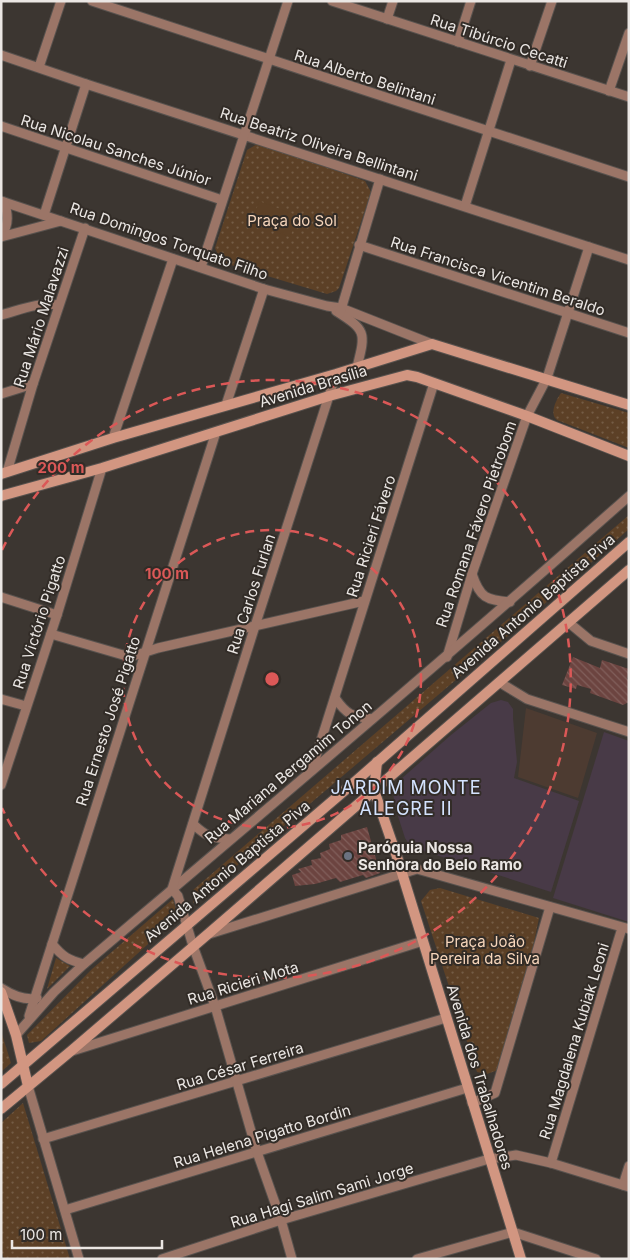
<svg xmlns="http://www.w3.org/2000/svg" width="630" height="1260" viewBox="0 0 630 1260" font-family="Inter,sans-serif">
<defs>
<pattern id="green-dots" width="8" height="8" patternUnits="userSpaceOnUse" patternTransform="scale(1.25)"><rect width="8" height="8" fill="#5c4026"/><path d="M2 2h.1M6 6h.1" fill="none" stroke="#745c45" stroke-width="1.8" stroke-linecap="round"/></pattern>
<pattern id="building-back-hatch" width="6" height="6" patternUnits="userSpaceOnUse" patternTransform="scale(1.25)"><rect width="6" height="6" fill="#6c4440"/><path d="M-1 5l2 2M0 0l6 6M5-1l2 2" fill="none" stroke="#815f5b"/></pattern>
</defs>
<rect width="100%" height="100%" fill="#3c3631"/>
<g fill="#483a47">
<polygon points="501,700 508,702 513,709 513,718 517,762 514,778 579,801 551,892 411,847 405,838 396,810 393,794 394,786 400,780 451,735 491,703"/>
<polygon points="604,732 629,741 629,922 553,898"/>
</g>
<polygon fill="#4d3b31" points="526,708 597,733 578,798 518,777"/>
<g fill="url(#green-dots)">
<polygon points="259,143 365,181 371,192 339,288 336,291 327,294 221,262 215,248 247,150"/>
<path d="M561 393 629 413V448L557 420C549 414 556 400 561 393Z"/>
<polygon points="629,515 629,529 523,623 193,903 193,890"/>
<polygon points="440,888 539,918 533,947 498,1070 487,1074 477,1072 421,901 430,890"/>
<polygon points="173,899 178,917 41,1041 29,1043 27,1035 92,969"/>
<polygon points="56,958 70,966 47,989"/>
<polygon points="1,1031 11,1063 1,1072"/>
<polygon points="23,1103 70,1259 4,1259 1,1250 1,1123"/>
</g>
<polygon fill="#5c4026" points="259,201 298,216 290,237 252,223"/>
<g fill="url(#building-back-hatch)">
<polygon points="573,657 600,668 602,660 629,669 627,679 629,680 629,702 623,705 590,693 591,689 577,685 576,689 562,685"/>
<polygon points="367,827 380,873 366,878 363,875 340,882 336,878 315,884 295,886 292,875 301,872 298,869 312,865 311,860 321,858 320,853 330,849 329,844 341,840 341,835"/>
</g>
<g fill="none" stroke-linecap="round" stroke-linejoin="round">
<g stroke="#58524e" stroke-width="11">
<g id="street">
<polyline points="92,1 629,177"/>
<polyline points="332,1 629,97"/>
<polyline points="387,19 393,1"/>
<polyline points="458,42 471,1"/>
<polyline points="1,55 86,84 629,260"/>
<polyline points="530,66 552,1"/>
<polyline points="39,67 61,1"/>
<polyline points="609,91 629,33"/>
<polyline points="1,126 222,200"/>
<polyline points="1,201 264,289 327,306 341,308 432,344"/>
<polyline points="465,206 511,60"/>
<polyline points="44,215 86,84"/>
<path d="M1 235C10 225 8 213 4 202"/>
<polyline points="1,237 61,221"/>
<polyline points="359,245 629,333"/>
<polyline points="201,267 288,1"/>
<path d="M336 311C366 330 366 332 357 367"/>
<polyline points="340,313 380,179"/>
<path d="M1 315C20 310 38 302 58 305"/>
<polyline points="1,394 33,384"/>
<polyline points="226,405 264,289"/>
<polyline points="113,438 173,259"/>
<polyline points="7,472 33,384 85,228"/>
<path d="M472 574C480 598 486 600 510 602"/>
<polyline points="1,597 57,615"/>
<polyline points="568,622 591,641 629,654"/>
<polyline points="51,634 130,657 158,648 364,601"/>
<polyline points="447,657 472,574 527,416 547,378 589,247"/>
<polyline points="499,682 527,699 629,732"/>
<path d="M335 698C347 715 351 716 372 719"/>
<polyline points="1,699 26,706"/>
<polyline points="312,769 434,383"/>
<polyline points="1,785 57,615 102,468"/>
<path d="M193 824C207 837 211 838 230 839"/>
<polyline points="209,934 417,869 629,929"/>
<path d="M52 944C63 957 68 960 84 964"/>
<path d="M1 988C12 995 24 1001 37 998"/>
<polyline points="29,1016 216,432"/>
<path d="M16 1035 54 992 84 964C267 809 450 655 629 496"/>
<polyline points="72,1051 423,941"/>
<polyline points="28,1086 79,1259"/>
<polyline points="472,1103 495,1093 550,907"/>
<polyline points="43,1139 446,1018"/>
<polyline points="551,1163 622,928"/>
<polyline points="623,1185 629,1166"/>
<polyline points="65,1210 467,1088"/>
<polyline points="162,1259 281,1220 489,1159 516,1155 551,1163 629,1187"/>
<polyline points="292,1259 281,1220 257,1152 215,1006 193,946 178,896 172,889 255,626 336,374"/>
<polyline points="417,1259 513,1232 596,1259"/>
</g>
</g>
<g stroke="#58524e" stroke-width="12">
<g id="secondary">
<polyline points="1,474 113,438 336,374 432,344 629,405"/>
<polyline points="1,496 102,468 329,396 407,375 417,377 527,416 629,456"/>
<polyline points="377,762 374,790 398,860 521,1259"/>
<polyline points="1,992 16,1035 28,1086"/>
<polyline points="1,1084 357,780 629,542"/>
<polyline points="1,1109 71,1051 208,934 629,570"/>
</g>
</g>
<use href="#street" stroke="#9b7567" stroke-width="9"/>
<use href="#secondary" stroke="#d29681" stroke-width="10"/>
</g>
<g fill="none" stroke="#db5857" stroke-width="2.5" stroke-dasharray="9 6">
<circle cx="272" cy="679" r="149"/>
<path d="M2 550A299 299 0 1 1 2 808"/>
</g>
<circle fill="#6b7280" stroke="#322c27" stroke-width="2" cx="348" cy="856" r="5"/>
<g text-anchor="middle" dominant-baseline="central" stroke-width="4" stroke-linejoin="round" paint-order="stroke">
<g font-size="15" fill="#ebe7e4" stroke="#322c27">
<text transform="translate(499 41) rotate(18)">Rua Tibúrcio Cecatti</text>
<text transform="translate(365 77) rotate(18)">Rua Alberto Belintani</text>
<text transform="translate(319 144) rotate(18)">Rua Beatriz Oliveira Bellintani</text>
<text transform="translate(116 150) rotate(18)">Rua Nicolau Sanches Júnior</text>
<text transform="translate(169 241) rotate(19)">Rua Domingos Torquato Filho</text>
<text transform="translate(498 276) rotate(18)">Rua Francisca Vicentim Beraldo</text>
<text transform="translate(41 317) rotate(-72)">Rua Mário Malavazzi</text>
<text transform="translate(313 386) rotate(-17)">Avenida Brasília</text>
<text transform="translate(476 524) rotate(-71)">Rua Romana Fávero Pietrobom</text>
<text transform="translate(371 536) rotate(-72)">Rua Ricieri Fávero</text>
<text transform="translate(251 594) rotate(-72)">Rua Carlos Furlan</text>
<text transform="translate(533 606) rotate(-41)">Avenida Antonio Baptista Piva</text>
<text transform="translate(39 622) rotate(-72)">Rua Victório Pigatto</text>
<text transform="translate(108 721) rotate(-72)">Rua Ernesto José Pigatto</text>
<text transform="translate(288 772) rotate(-40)">Rua Mariana Bergamim Tonon</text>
<text transform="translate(227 871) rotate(-40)">Avenida Antonio Baptista Piva</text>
<text transform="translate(243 983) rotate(-17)">Rua Ricieri Mota</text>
<text transform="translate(574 1041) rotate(-73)">Rua Magdalena Kubiak Leoni</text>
<text transform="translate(240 1066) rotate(-17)">Rua César Ferreira</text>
<text transform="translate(480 1077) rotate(73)">Avenida dos Trabalhadores</text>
<text transform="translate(262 1136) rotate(-17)">Rua Helena Pigatto Bordin</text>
<text transform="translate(322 1195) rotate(-17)">Rua Hagi Salim Sami Jorge</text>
</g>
<g font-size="15" fill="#f7d6bb" stroke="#322c27">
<text x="292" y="220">Praça do Sol</text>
<text x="485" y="941">Praça João<tspan x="485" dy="17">Pereira da Silva</tspan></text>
</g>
<g font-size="15" font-weight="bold" fill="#ebe7e4" stroke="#322c27" text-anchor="start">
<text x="358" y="847">Paróquia Nossa<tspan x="358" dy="17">Senhora do Belo Ramo</tspan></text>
</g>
<g font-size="18" letter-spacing="1" fill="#d4e3fe" stroke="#322c27">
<text x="406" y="787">JARDIM MONTE<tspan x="406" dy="21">ALEGRE II</tspan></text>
</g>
</g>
<circle cx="272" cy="679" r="8" fill="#db5857" stroke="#322c27" stroke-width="2.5"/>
<g font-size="15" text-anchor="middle" font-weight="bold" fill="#db5857" stroke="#322c27" stroke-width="4" stroke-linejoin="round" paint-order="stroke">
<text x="61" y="473">200 m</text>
<text x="167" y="579">100 m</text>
</g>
<rect width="630" height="1260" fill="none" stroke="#ebe7e4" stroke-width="5"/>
<path d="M12 1240v8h150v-8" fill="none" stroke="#ebe7e4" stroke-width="2.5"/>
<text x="20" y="1240" font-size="15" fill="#ebe7e4" stroke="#322c27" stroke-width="4" paint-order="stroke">100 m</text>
</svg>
